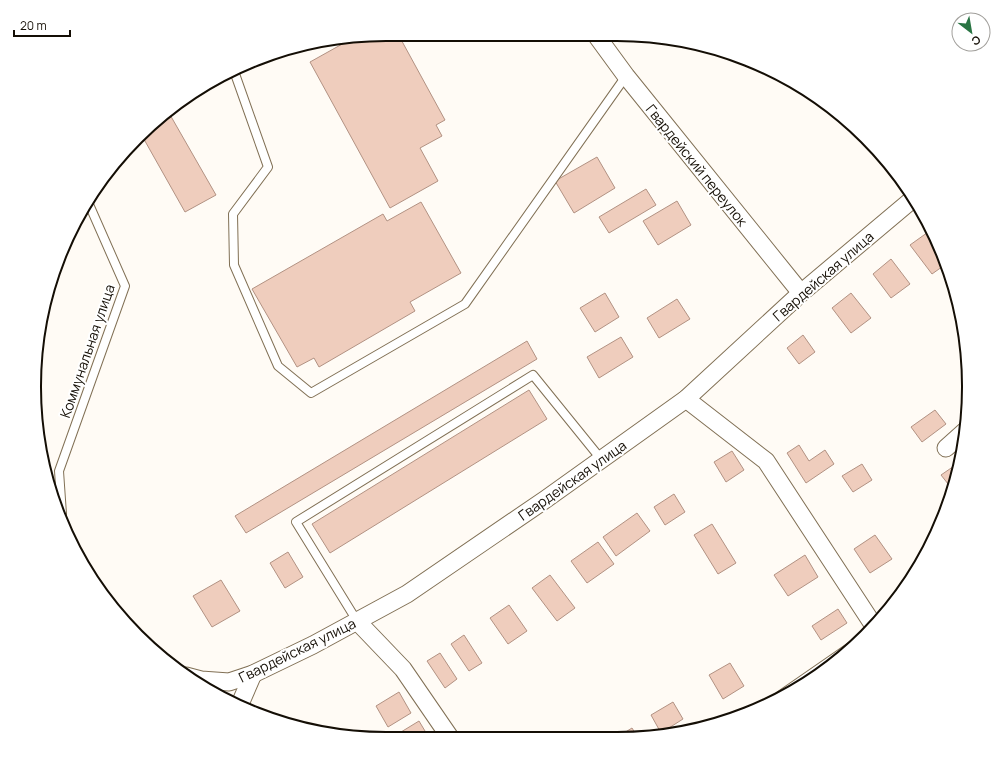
<svg xmlns="http://www.w3.org/2000/svg" width="1003" height="773" viewBox="0 0 1003 773" font-family="Manrope,sans-serif">
<rect width="100%" height="100%" fill="#fffbf5"/>
<g fill="#efcdbd" stroke="#b29283">
<polygon points="386,34 398,34 445,120 436,125 442,136 420,148 438,181 390,208 310,62 353,38"/>
<polygon points="169,113 216,195 185,212 141,134"/>
<polygon points="597,157 615,188 574,213 555,181"/>
<polygon points="646,189 656,205 609,233 599,217"/>
<polygon points="677,201 691,225 658,245 643,221"/>
<polygon points="421,202 461,273 410,302 415,311 319,367 314,358 297,367 252,289 383,214 387,221"/>
<polygon points="931,230 942,252 946,264 932,274 910,245"/>
<polygon points="891,259 910,284 891,298 873,274"/>
<polygon points="605,293 619,317 595,332 580,308"/>
<polygon points="851,293 871,318 851,333 832,308"/>
<polygon points="677,299 690,319 659,338 647,318"/>
<polygon points="803,335 815,352 799,364 787,348"/>
<polygon points="621,337 633,357 599,378 587,357"/>
<polygon points="527,341 537,359 246,533 235,516"/>
<polygon points="529,390 547,419 330,553 312,524"/>
<polygon points="935,410 946,424 922,442 911,427"/>
<polygon points="799,445 809,461 825,450 834,464 806,483 787,453"/>
<polygon points="732,451 744,470 726,482 714,462"/>
<polygon points="862,464 872,480 853,492 842,476"/>
<polygon points="957,464 959,467 952,489 941,475"/>
<polygon points="674,494 685,512 665,525 654,507"/>
<polygon points="637,513 650,531 616,556 603,537"/>
<polygon points="712,524 736,563 718,574 694,535"/>
<polygon points="875,535 892,559 870,573 854,549"/>
<polygon points="598,542 614,564 587,583 571,561"/>
<polygon points="288,552 303,577 285,588 270,563"/>
<polygon points="805,555 818,577 788,596 774,575"/>
<polygon points="550,575 575,608 557,621 532,588"/>
<polygon points="221,580 240,611 212,627 193,596"/>
<polygon points="509,605 527,631 508,644 490,618"/>
<polygon points="838,609 847,623 821,640 812,626"/>
<polygon points="464,635 482,663 469,671 451,644"/>
<polygon points="440,653 457,679 445,688 427,661"/>
<polygon points="730,663 744,686 723,699 709,675"/>
<polygon points="399,692 411,713 388,727 376,706"/>
<polygon points="673,702 683,719 661,733 651,715"/>
<polygon points="419,721 428,736 403,736 401,732"/>
<polygon points="632,728 637,736 619,736"/>
</g>
<g fill="none" stroke-linecap="round" stroke-linejoin="round">
<g stroke="#817055" stroke-width="10">
<g id="lane">
<polyline points="234,71 268,167 233,214 234,265 278,366 311,393 465,304 626,76"/>
<polyline points="62,514 59,471 125,286 88,202"/>
<polyline points="357,621 296,522 533,375 601,459"/>
<polyline points="779,696 860,640"/>
</g>
</g>
<g stroke="#817055" stroke-width="19">
<g id="street">
<polyline points="596,35 626,76 801,293"/>
<polyline points="686,399 766,461 874,626"/>
<polyline points="946,448 965,431"/>
<polyline points="357,621 403,669 449,736"/>
<polyline points="186,676 201,680 229,682 253,674 313,645 407,594 546,499 686,399 801,293 914,198"/>
<polyline points="240,704 253,674"/>
</g>
</g>
<use href="#lane" stroke="#fff" stroke-width="8"/>
<use href="#street" stroke="#fff" stroke-width="17"/>
</g>
<g text-anchor="middle" dominant-baseline="central" stroke-width="4" stroke-linejoin="round" paint-order="stroke">
<g font-size="14" fill="#140e05" stroke="#fff">
<text transform="translate(697 165) rotate(51)">Гвардейский переулок</text>
<text transform="translate(823 276) rotate(-41)">Гвардейская улица</text>
<text transform="translate(87 351) rotate(-71)">Коммунальная улица</text>
<text transform="translate(572 480) rotate(-35)">Гвардейская улица</text>
<text transform="translate(297 650) rotate(-26)">Гвардейская улица</text>
</g>
</g>
<path d="M0 0H1003V773H0ZM386 41H617A345 345 0 0 1 962 386V387A345 345 0 0 1 617 732H386A345 345 0 0 1 41 387V386A345 345 0 0 1 386 41Z" fill="#fff" fill-rule="evenodd"/>
<path fill="none" stroke="#140e05" stroke-width="2" d="M386 41H617A345 345 0 0 1 962 386V387A345 345 0 0 1 617 732H386A345 345 0 0 1 41 387V386A345 345 0 0 1 386 41Z"/>
<g transform="translate(971 32) rotate(149)"><circle r="19" fill="#ffffff" stroke="#a19f9b"/>
<path d="M0-3L7 15L0 10L-7 15Z" fill="#297443"/>
<text y="-6" font-size="11" font-weight="bold" text-anchor="middle" fill="#140e05">С</text>
</g>
<path d="M14 30v6h56v-6" fill="none" stroke="#140e05" stroke-width="2"/>
<text x="20" y="30" font-size="12" fill="#140e05" stroke="#ffffff" stroke-width="3" paint-order="stroke">20 m</text>
</svg>
